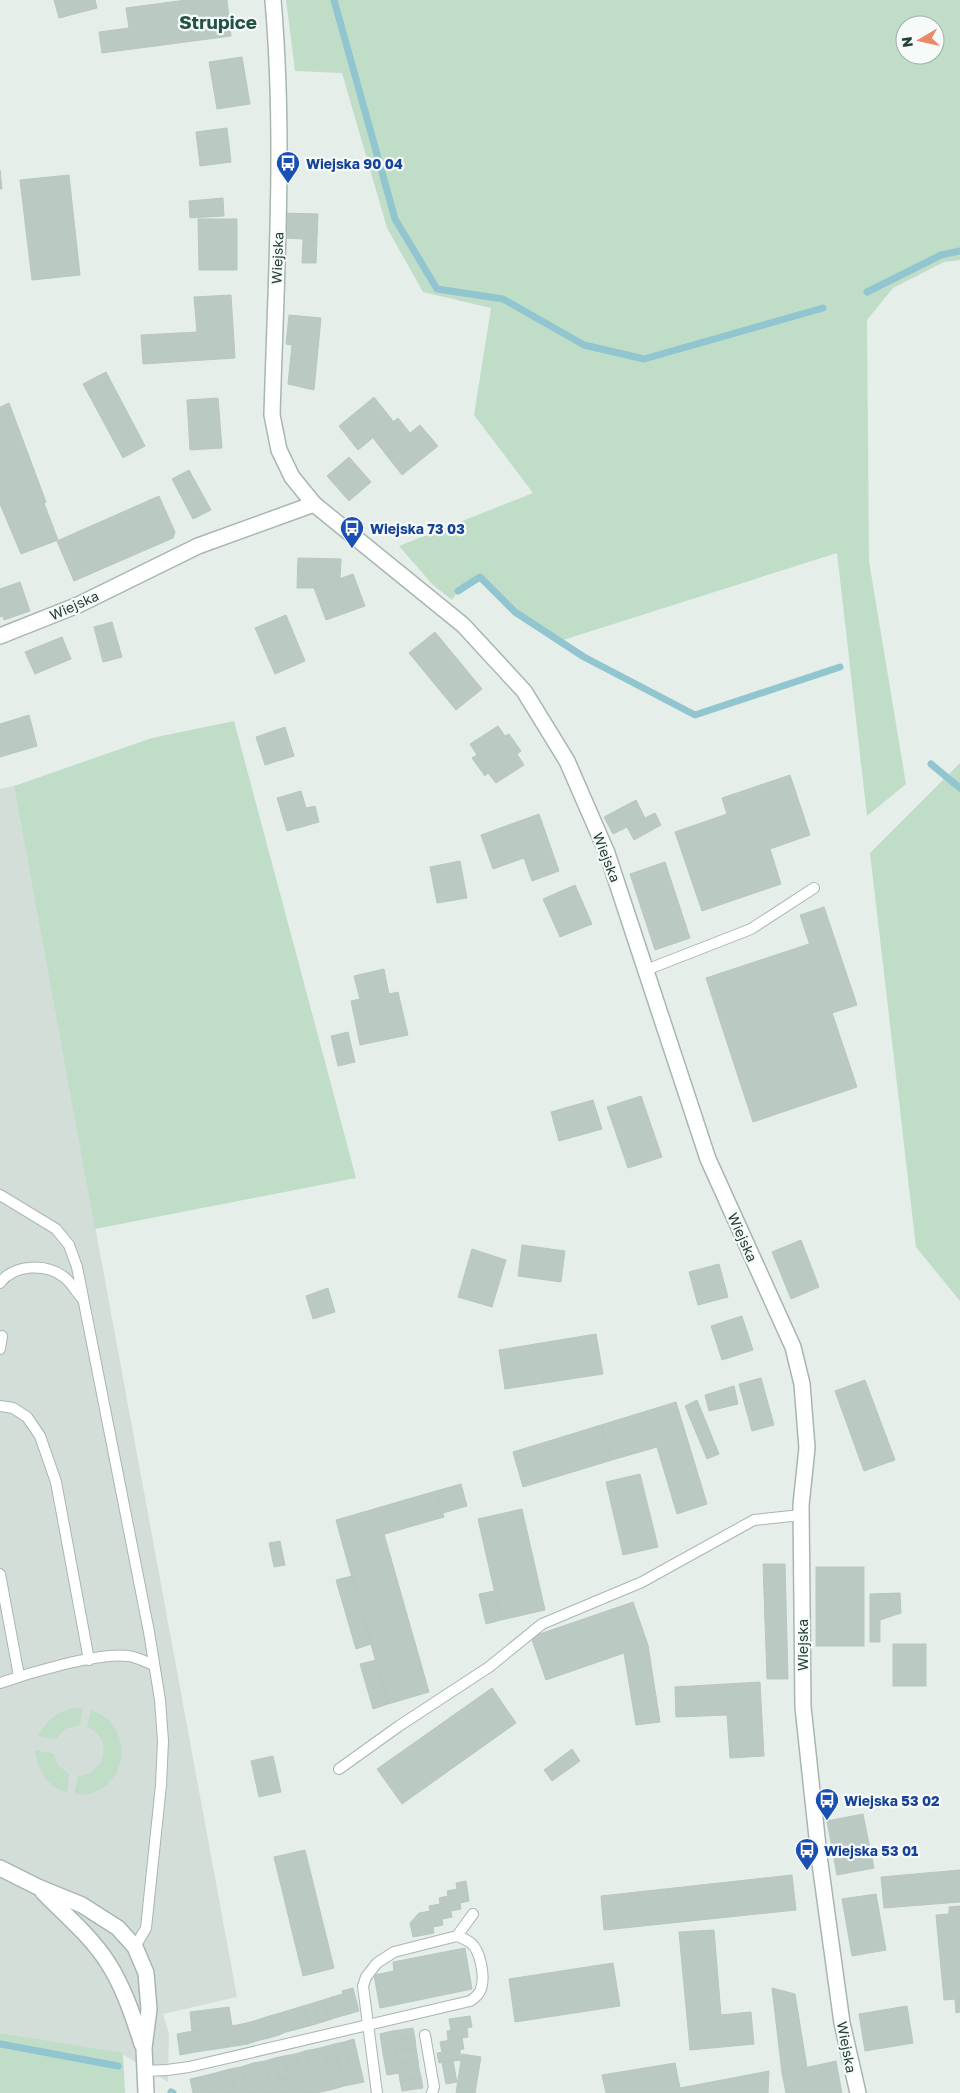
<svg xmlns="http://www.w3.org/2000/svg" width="960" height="2093" viewBox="0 0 960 2093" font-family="'Golos Text',sans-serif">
<rect width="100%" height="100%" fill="#e6eeea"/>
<polygon fill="#d4ded9" points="14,786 237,1997 163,2014 169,2034 168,2082 119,2052 0,2033 0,789"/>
<g fill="#c0ddc8" fill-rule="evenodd">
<path d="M286 0H960V260L944 262 893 288 867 320 869 561 906 784 867 816 837 553 560 641 515 612 480 577 458 591 452 600 433 585 399 546 533 493 474 415 491 308 423 292 387 228 342 73 295 71ZM905 25H935V55H905Z"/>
<polygon points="234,721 356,1178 95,1229 14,786 152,738"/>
<polygon points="960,763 960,1301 916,1247 870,853"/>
<path d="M73 1708H83L80 1725 65 1729 56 1739 38 1736C46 1721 56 1712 73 1708Z"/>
<path d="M91 1710C141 1727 125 1801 74 1794L78 1776C106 1775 114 1738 87 1727Z"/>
<path d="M35 1750 54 1754 58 1765 69 1774 67 1792C47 1788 37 1769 35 1750Z"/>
<polygon points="0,2033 120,2052 123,2054 125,2093 0,2093"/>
</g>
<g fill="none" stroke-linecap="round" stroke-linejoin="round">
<g stroke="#91c5cf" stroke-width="7">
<polyline points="334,0 395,219 437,289 503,299 584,345 644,359 823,308"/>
<polyline points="867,292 941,255 960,251"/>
<polyline points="458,591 480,577 515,612 584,657 695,715 840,667"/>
<polyline points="931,764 960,788"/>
<polyline points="0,2044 118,2066"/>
<polyline points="171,2092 173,2093"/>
</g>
</g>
<g fill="#bbc9c3" stroke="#b8c7c1">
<polygon points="54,0 95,0 97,8 59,18"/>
<polygon points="186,0 227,0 231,36 102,53 99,32 129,28 126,8"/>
<polygon points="242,57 250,104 217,109 209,62"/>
<polygon points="227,128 231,162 200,166 196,132"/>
<polygon points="0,170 2,189 0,189"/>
<polygon points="69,175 80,275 32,280 20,180"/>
<polygon points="223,198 224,216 190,218 189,201"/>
<polygon points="284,213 318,214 316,263 302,263 303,239 284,238"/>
<polygon points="198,219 237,219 237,270 199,270"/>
<polygon points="231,295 235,358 143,364 141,335 197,332 194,297"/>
<polygon points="289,315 321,318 314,390 288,384 292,345 286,344"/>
<polygon points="106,372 145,446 123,458 83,384"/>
<polygon points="374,397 393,421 358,450 339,426"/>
<polygon points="218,398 222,448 190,450 187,400"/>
<polygon points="9,403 46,502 44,503 58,540 21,554 0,504 0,407"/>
<polygon points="398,418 410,433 420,425 438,446 402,475 373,438"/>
<polygon points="349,457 371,482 349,501 327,476"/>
<polygon points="189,470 211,510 193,519 172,479"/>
<polygon points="159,496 175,532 173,538 74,581 57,541"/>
<polygon points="298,558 341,559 340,579 314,588 297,588"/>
<polygon points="353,574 365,606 326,620 314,588"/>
<polygon points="20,582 30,611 4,620 3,616 0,617 0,589"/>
<polygon points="286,615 305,661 275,674 255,628"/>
<polygon points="112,622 122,657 103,662 94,627"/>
<polygon points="435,632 482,689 456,710 409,653"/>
<polygon points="62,637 71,659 35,674 25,652"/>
<polygon points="29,715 37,746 0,757 0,724"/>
<polygon points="498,726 505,736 509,734 521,751 517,754 524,765 496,783 488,773 485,776 472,758 477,755 470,744"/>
<polygon points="285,727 294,756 265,765 256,737"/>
<polygon points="790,775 810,835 770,849 781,884 702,911 675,832 727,814 722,798"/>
<polygon points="301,791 306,808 315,806 319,822 287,831 277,798"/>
<polygon points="636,800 645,818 613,834 604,817"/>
<polygon points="655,813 661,825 634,840 627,827"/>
<polygon points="539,814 559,871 532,881 524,858 493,869 481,835"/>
<polygon points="460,861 467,898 437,903 430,867"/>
<polygon points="665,862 690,938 655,950 630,874"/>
<polygon points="575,885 592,924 560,937 543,899"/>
<polygon points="824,907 857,1005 832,1013 800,915"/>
<polygon points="809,944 857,1087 753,1122 706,978"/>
<polygon points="384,969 389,994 398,992 408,1035 360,1045 351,1001 360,999 354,976"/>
<polygon points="348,1032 355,1062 338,1066 331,1036"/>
<polygon points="641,1096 662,1157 628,1168 607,1107"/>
<polygon points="593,1100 602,1129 559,1141 551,1112"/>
<polygon points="801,1240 819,1287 791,1299 772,1252"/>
<polygon points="522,1245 565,1251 561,1282 518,1276"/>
<polygon points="472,1249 506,1260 492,1307 458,1297"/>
<polygon points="719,1264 728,1297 698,1305 689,1272"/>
<polygon points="328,1288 335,1312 313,1319 306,1296"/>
<polygon points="742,1316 753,1350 722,1360 711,1326"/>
<polygon points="596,1334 603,1374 505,1389 499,1350"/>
<polygon points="761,1378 774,1425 752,1431 739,1384"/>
<polygon points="865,1380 895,1460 864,1471 835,1391"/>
<polygon points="734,1386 738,1404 709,1411 705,1395"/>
<polygon points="697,1400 719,1454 707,1459 685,1406"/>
<polygon points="676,1402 707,1504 677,1514 657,1447 612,1460 601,1425"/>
<polygon points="601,1425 612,1460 523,1487 513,1452"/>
<polygon points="640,1474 658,1547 623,1555 606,1482"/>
<polygon points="461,1484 467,1506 443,1513 436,1491"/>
<polygon points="436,1491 444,1517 343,1546 336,1520"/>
<polygon points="522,1509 545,1610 501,1620 478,1519"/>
<polygon points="384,1534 429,1692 388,1704 343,1546"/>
<polygon points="280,1541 285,1565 274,1567 269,1543"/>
<polygon points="763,1564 785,1564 788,1679 767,1679"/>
<rect x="816" y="1567" width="48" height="79"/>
<polygon points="352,1576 371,1644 356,1649 336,1580"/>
<polygon points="494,1591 501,1620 486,1624 479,1594"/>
<polygon points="900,1593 901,1613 880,1620 880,1642 870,1642 870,1594"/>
<polygon points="633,1602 648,1645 660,1722 636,1725 624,1653 546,1680 531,1637"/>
<rect x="893" y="1644" width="33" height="42"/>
<polygon points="376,1660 388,1704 373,1709 360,1664"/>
<polygon points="760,1682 764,1756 730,1758 727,1715 676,1717 675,1687"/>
<polygon points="492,1688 516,1723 402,1804 377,1769"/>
<polygon points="572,1749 580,1761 552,1781 544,1770"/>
<polygon points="273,1756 281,1792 259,1797 251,1761"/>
<polygon points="863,1814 874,1868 837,1875 827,1821"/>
<polygon points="305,1850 334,1968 303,1976 274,1857"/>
<polygon points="960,1870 960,1902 884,1908 881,1877"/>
<polygon points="792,1875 796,1910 604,1930 601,1896"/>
<polygon points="466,1881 469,1901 460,1903 461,1909 451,1911 452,1917 442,1919 443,1925 433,1927 434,1933 413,1937 410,1923 419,1913 430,1911 429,1906 440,1904 439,1898 448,1896 447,1891 457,1889 456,1883"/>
<polygon points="876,1894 886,1950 852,1956 842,1899"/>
<polygon points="960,1906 960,2012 956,2013 955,1999 944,2000 936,1915 949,1914 949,1907"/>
<polygon points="714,1930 721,2015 751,2012 754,2044 690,2050 679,1932"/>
<polygon points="465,1948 472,1989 380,2008 374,1975 394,1971 393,1962"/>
<polygon points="613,1963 620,2006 515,2022 509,1979"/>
<polygon points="353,1988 359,2011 349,2014 342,1991"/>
<polygon points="772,1988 795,1994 807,2068 782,2073"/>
<polygon points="343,1994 349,2014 338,2017 332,1997"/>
<polygon points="332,1997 338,2017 329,2020 323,2000"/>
<polygon points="323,2000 329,2020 319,2023 313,2003"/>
<polygon points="313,2003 319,2023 309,2026 303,2006"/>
<polygon points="303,2006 309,2026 286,2032 280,2013"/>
<polygon points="907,2006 913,2043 865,2051 859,2014"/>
<polygon points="229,2007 232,2026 192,2032 190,2012"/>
<polygon points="280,2013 286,2032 279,2035 273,2015"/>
<polygon points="273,2015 279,2035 269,2038 263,2018"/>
<polygon points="470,2016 472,2027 451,2030 449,2019"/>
<polygon points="263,2018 269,2038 260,2040 254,2021"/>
<polygon points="254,2021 260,2040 248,2044 242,2024"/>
<polygon points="242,2024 248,2044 235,2046 232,2026"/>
<polygon points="232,2026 235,2046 223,2048 220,2027"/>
<polygon points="220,2027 223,2048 202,2051 199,2031"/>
<polygon points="413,2028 415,2038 394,2041 392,2031"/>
<polygon points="467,2028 468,2037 448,2040 447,2031"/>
<polygon points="199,2031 202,2051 190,2053 187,2032"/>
<polygon points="392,2031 396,2051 383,2054 380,2034"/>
<polygon points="187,2032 190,2053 180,2055 177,2034"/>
<polygon points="415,2038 416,2048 396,2051 394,2041"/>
<polygon points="462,2038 464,2049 442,2052 440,2042"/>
<polygon points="354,2039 359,2061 349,2063 344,2042"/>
<polygon points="344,2042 349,2063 339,2066 334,2044"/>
<polygon points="334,2044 339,2066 329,2068 324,2047"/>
<polygon points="324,2047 329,2068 320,2070 315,2049"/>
<polygon points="416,2048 418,2060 398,2063 396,2051"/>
<polygon points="315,2049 320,2070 310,2073 305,2051"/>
<polygon points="460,2050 461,2060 439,2063 437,2053"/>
<polygon points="305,2051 310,2073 300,2075 295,2054"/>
<polygon points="396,2051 399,2073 387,2075 383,2054"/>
<polygon points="295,2054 300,2075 289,2078 284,2056"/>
<polygon points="462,2054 481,2057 475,2093 456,2093"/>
<polygon points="284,2056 289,2078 280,2080 275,2058"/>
<polygon points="275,2058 280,2080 270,2082 265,2061"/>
<polygon points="418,2060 419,2069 399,2073 398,2063"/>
<polygon points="265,2061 270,2082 259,2085 253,2063"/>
<polygon points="359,2061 364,2082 354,2084 349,2063"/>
<polygon points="453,2061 457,2082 446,2084 442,2063"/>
<polygon points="836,2061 842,2093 786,2093 782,2073"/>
<polygon points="253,2063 259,2085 246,2088 241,2067"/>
<polygon points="349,2063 354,2084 344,2086 339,2066"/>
<polygon points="675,2063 680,2088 769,2071 768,2093 606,2093 602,2075"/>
<polygon points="339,2066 344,2086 334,2089 329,2068"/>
<polygon points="241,2067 246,2088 235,2091 230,2069"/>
<polygon points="329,2068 334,2089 316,2093 304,2093 300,2075"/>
<polygon points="230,2069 235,2091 225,2093 219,2072"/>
<polygon points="419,2069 421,2077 400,2081 399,2073"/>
<polygon points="219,2072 225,2093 203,2093 199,2077"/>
<polygon points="300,2075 304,2093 293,2093 289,2078"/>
<polygon points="199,2077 203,2093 193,2093 190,2079"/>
<polygon points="421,2077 423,2088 402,2091 400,2081"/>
<polygon points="289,2078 293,2093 281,2093 278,2080"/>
<polygon points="278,2080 281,2093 270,2093 267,2083"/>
<polygon points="267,2083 270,2093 261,2093 259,2085"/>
<polygon points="259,2085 261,2093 248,2093 246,2088"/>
<polygon points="246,2088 248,2093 225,2093 235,2091"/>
</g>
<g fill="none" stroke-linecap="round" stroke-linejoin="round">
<g stroke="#a8b6b1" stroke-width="12">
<g id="lane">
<polyline points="646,970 751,929 814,888"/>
<polyline points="0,1195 56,1229 69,1245 77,1267 149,1632 160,1700 163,1741 161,1785 146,1928 135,1947"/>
<path d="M0 1283C14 1264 46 1263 64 1277 71 1282 76 1292 82 1298"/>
<polyline points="0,1349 2,1336"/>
<polyline points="0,1406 13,1408 27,1417 40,1436 56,1482 89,1660"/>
<polyline points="0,1574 19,1676"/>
<path d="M0 1683C29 1673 99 1652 128 1656 137 1657 146 1662 154 1665"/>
<polyline points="339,1769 399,1726 489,1667 542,1624 642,1582 754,1520 801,1515"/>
<polyline points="425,2035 434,2087 432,2093"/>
<path d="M145 2071 167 2070 189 2067 470 2001C475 1998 479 1995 481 1989 485 1977 481 1952 471 1943 467 1940 462 1938 457 1936"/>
<polyline points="377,2093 363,1986 366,1977 377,1963 394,1952 457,1936 473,1914"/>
</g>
</g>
<g stroke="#a8b6b1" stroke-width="18">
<g id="street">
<path d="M273 0C285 138 276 277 272 415L279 450 292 477 314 504 463 625 524 691 567 761 607 853 708 1159 793 1347 802 1384 807 1448 801 1505 803 1707 819 1856 842 2023 858 2093"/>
<polyline points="0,636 78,605 198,546 314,504"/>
<polyline points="0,1868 38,1887 82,1905 118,1928 135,1947 146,1973 149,2009 144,2048 146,2093"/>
<path d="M43 1892C65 1915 91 1936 108 1963 124 1988 133 2016 142 2044"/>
</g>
</g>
<use href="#lane" stroke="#fff" stroke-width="10"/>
<use href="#street" stroke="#fff" stroke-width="15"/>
</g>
<defs>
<g id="bus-pin" transform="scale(1.25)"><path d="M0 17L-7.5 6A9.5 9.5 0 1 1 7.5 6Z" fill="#1a4fb4" stroke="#f6faf8"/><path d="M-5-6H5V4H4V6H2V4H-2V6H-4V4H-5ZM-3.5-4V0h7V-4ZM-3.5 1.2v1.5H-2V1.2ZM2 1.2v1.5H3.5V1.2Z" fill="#fff"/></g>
</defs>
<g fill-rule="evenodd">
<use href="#bus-pin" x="288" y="163"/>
<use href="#bus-pin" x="352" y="528"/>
<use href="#bus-pin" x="827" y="1800"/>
<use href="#bus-pin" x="807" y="1850"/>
</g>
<g text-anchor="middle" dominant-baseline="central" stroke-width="4.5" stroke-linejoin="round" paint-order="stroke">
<g font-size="14" font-weight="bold" fill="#164399" stroke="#f6faf8" text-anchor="start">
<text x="306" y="163">Wiejska 90 04</text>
<text x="370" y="528">Wiejska 73 03</text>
<text x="844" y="1800">Wiejska 53 02</text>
<text x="824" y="1850">Wiejska 53 01</text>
</g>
<g font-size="14" fill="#253f39" stroke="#f6faf8">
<text transform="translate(277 258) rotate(-88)">Wiejska</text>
<text transform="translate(74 605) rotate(-24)">Wiejska</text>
<text transform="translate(607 857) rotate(69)">Wiejska</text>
<text transform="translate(743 1237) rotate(66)">Wiejska</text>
<text transform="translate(802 1645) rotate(-90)">Wiejska</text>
<text transform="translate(847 2047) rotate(79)">Wiejska</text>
</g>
<g font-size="19" font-weight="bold" fill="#225146" stroke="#f6faf8">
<text x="218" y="21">Strupice</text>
</g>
</g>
<g transform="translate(920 40) rotate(261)"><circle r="24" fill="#f6faf8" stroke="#a2afac"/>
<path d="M0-4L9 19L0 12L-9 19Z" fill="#eb8967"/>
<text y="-8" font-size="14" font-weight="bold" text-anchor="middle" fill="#253f39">N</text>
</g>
</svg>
